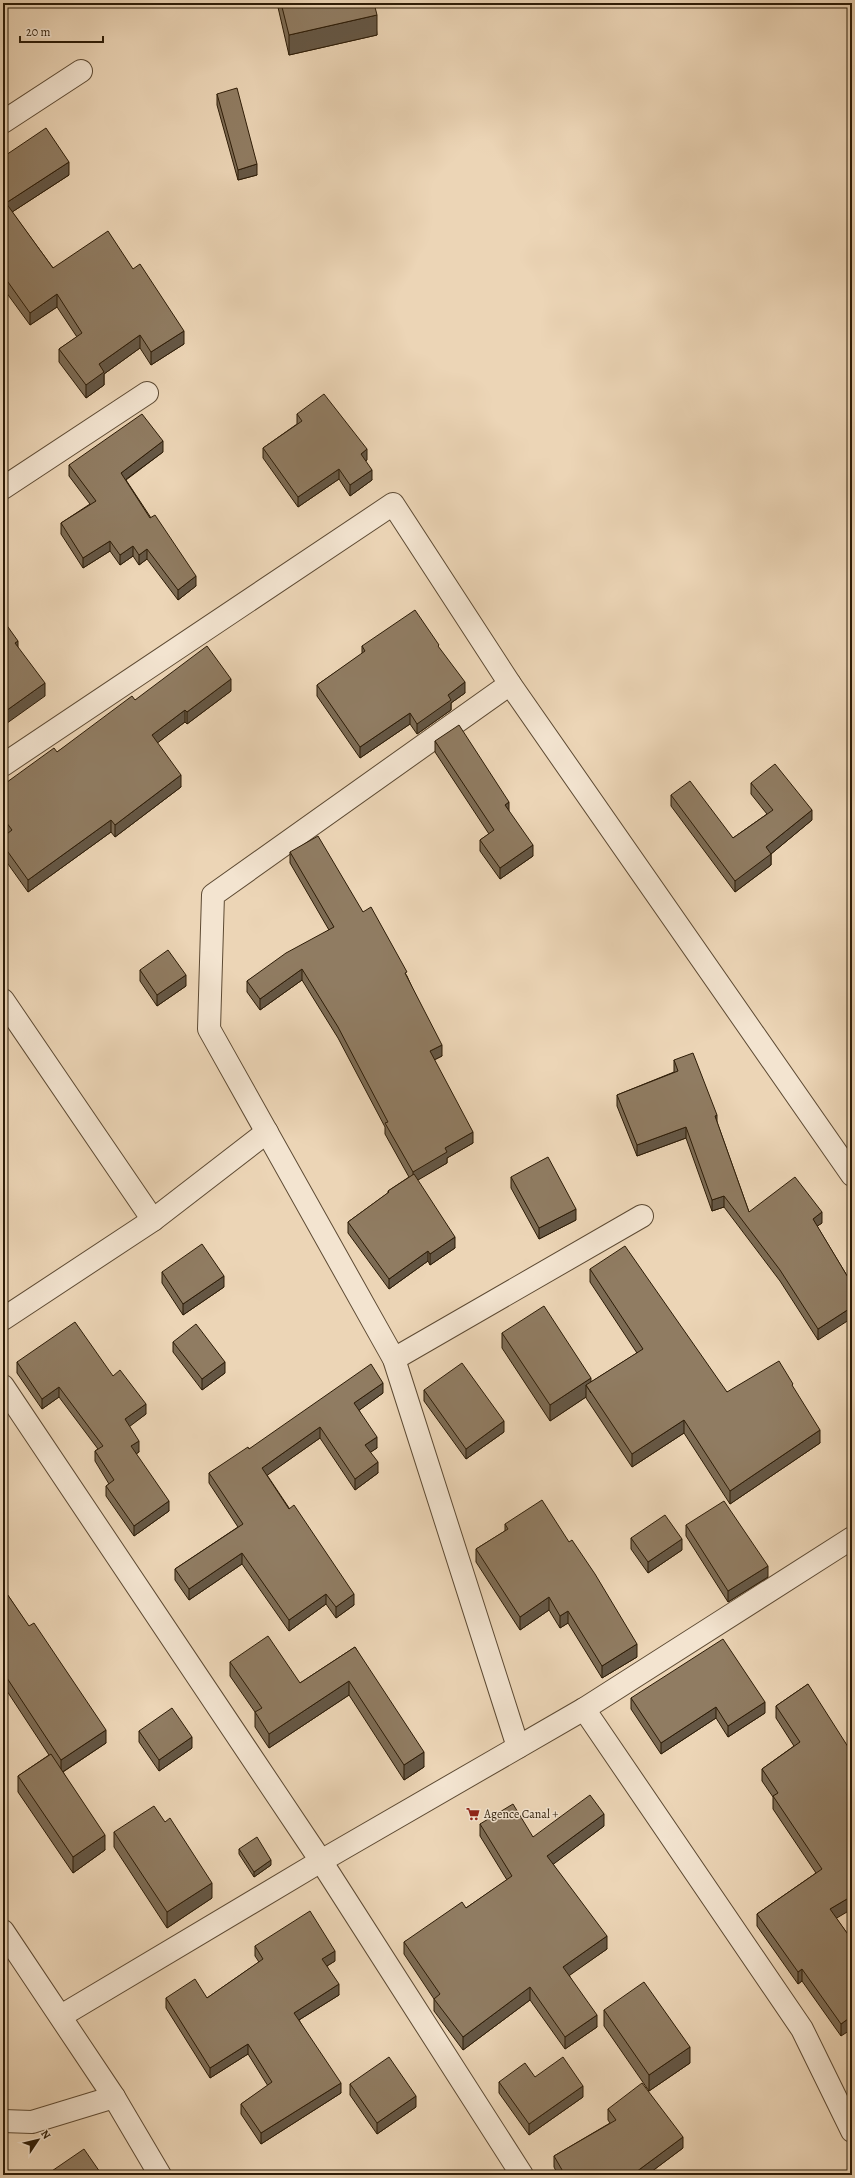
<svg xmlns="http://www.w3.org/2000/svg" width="855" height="2178" viewBox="0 0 855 2178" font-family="Alegreya,serif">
<rect width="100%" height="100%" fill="#ecd5b6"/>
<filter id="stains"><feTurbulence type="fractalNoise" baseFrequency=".005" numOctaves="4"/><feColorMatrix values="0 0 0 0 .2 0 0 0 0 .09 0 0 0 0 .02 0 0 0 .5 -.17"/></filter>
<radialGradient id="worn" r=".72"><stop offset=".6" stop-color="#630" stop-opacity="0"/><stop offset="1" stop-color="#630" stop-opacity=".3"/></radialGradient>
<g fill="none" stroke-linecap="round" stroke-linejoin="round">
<g stroke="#5d4a33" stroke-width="24">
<g id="minor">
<polyline points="3,122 81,71"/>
<polyline points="3,488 147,393"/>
<polyline points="510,684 213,895 209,1029 394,1359 518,1747"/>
<polyline points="3,765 393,504 510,684 852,1175"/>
<polyline points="3,1000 153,1220"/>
<polyline points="3,1319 153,1220 267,1132"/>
<polyline points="394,1359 642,1216"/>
<polyline points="3,1386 321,1861 522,2175"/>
<polyline points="584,1709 802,2029 852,2131"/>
<polyline points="3,1931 114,2097 160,2175"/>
<polyline points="61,2016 321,1861 584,1709 852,1538"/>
<polyline points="3,2121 32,2122 114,2097"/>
</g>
</g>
<use href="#minor" stroke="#f3e4d0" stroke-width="22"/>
</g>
<g fill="#7c6b54" stroke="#2d1c07">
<polygon points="277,3 374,3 377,35 289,55"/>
<polygon points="217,94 257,175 238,180 217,105"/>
<polygon points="3,157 69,175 12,212 53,268 133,269 184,344 151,365 140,348 104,374 104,385 86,398 59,362 59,349 77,337 57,307 30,325 3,288"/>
<polygon points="297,414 367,460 365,461 372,480 350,496 339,479 298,507 263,458 263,448 297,424"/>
<polygon points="163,452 126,480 196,586 178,600 147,559 139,565 133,556 120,565 110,551 83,568 61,534 61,523 90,504 69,476 69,465"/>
<polygon points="362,646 439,648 465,693 451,703 451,710 417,734 410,724 360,758 317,696 317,685 362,654"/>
<polygon points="231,691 187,724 185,722 157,743 181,787 115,837 111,832 28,892 3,857 3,837 6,834 3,830 3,785 57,752 135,700"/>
<polygon points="435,741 533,856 500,879 480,851 480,840 489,834 435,752"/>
<polygon points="751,783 812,820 771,854 771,865 735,892 671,806 671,795 733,838 767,814 751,794"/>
<polygon points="290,852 363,912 407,976 442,1056 434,1060 473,1143 447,1158 447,1163 417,1180 455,1248 430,1265 428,1261 389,1289 348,1233 348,1222 388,1193 388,1191 409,1177 385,1134 385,1127 338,1038 302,980 260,1010 247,992 247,981 329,930 290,863"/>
<polygon points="140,970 186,986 157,1006 140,981"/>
<polygon points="674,1060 717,1122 749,1212 822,1223 817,1226 852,1284 818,1340 780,1281 724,1207 712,1211 686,1138 637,1156 617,1106 617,1095 674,1072"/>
<polygon points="511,1177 576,1220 539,1239 511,1188"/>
<polygon points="590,1269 727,1392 793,1388 820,1443 730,1504 684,1433 632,1467 586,1398 586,1397 550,1421 502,1348 502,1333 591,1382 637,1353 590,1282"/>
<polygon points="162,1272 224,1287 183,1315 162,1283"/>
<polygon points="173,1342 225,1373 202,1390 173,1352"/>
<polygon points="17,1362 113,1376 146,1414 129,1426 139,1452 136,1454 169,1511 134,1536 106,1496 106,1486 109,1484 95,1461 95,1451 98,1449 59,1397 42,1409 17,1373"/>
<polygon points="424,1390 504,1432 466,1459 424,1401"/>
<polygon points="383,1393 359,1410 377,1448 370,1452 378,1473 355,1490 320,1438 267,1475 354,1605 336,1618 326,1604 289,1631 242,1564 189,1600 175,1580 175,1569 238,1527 209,1483 209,1473 249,1449"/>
<polygon points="505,1524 637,1657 602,1678 568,1623 560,1628 549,1610 520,1630 476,1562 476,1549 505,1531"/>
<polygon points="686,1525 768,1577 728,1602 686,1536"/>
<polygon points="631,1538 682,1550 648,1573 631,1549"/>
<polygon points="3,1588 106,1743 63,1772 105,1850 73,1873 18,1792 18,1776 49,1755 3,1685"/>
<polygon points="355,1647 424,1767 404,1780 349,1695 269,1748 255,1727 255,1712 230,1676 230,1662 300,1683"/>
<polygon points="808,1684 836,1918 852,1940 841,2036 802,1981 798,1984 757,1926 757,1914 816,1873 773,1809 773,1797 762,1781 762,1769 794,1746 776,1718 776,1706"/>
<polygon points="631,1698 765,1713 728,1737 716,1718 661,1754 631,1709"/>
<polygon points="139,1731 192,1748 159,1771 139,1742"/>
<polygon points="480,1824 533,1837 604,1826 553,1864 607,1949 569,1975 597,2027 565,2049 530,2000 463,2050 434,2011 434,1999 404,1954 404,1942 466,1908 507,1880 480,1836"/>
<polygon points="114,1832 212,1898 167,1928 114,1847"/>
<polygon points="239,1849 271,1865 254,1877 239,1854"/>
<polygon points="255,1946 335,1961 327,1966 339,1995 299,2020 341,2093 261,2144 241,2114 241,2104 268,2086 248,2054 210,2078 166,2008 166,1998 207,1998 259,1962 255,1956"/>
<polygon points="604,2010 690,2063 649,2091 604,2026"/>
<polygon points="535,2077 583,2097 529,2135 499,2093 499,2082"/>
<polygon points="350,2084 416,2107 377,2134 350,2095"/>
<polygon points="608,2109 683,2148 647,2175 558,2175 554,2167 554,2156 610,2123 608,2120"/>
</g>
<g fill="#655745" stroke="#2d1c07">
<polygon points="377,15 377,35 289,55 289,35"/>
<polygon points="69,162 69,175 6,216 6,203"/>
<polygon points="257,164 257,175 238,180 238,170"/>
<polygon points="57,294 57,307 30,325 30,313"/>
<polygon points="184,331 184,344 151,365 151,352"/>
<polygon points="140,335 140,348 104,374 104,385 86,398 86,385 99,364"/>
<polygon points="163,441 163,452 121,483 121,473"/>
<polygon points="367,449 367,460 361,464 361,454"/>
<polygon points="339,469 339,479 298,507 298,497"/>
<polygon points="372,470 372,480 350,496 350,485"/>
<polygon points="110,541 110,551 83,568 83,558"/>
<polygon points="133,546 133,556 120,565 120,555"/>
<polygon points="147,549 147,559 139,565 139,555"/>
<polygon points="196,576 196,586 178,600 178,590"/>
<polygon points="18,641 18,653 15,643"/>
<polygon points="231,679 231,691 187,724 187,712"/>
<polygon points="465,682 465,693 451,703 451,710 417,734 417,724 448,695"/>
<polygon points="45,683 45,696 3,726 3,713"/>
<polygon points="185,710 185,722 152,747 152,735"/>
<polygon points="410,713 410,724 360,758 360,747"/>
<polygon points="181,775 181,787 115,837 115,825"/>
<polygon points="509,802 509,813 505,805"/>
<polygon points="812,810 812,820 771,854 771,865 735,892 735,881 766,847"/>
<polygon points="111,820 111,832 28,892 28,880"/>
<polygon points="533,845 533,856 500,879 500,868"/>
<polygon points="302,969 302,980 260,1010 260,999"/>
<polygon points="186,975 186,986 157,1006 157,995"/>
<polygon points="442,1045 442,1056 430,1062 430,1051"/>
<polygon points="717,1115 717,1126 715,1116"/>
<polygon points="686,1127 686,1138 637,1156 637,1145"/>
<polygon points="473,1132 473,1143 447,1158 447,1163 413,1183 413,1172 445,1148"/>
<polygon points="724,1196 724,1207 712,1211 712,1200"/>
<polygon points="576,1209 576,1220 539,1239 539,1228"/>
<polygon points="822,1212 822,1223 813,1229 813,1219"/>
<polygon points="455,1237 455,1248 430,1265 430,1254"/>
<polygon points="428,1251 428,1261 389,1289 389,1279"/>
<polygon points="224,1276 224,1287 183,1315 183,1304"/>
<polygon points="852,1307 852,1318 818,1340 818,1329"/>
<polygon points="225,1362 225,1373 202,1390 202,1379"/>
<polygon points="591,1378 591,1393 586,1385 586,1397 550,1421 550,1405"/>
<polygon points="383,1383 383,1393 354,1414 354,1403"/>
<polygon points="59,1387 59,1397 42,1409 42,1399"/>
<polygon points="146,1404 146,1414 125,1430 125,1419"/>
<polygon points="684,1420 684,1433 632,1467 632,1454"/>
<polygon points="504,1421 504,1432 466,1459 466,1449"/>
<polygon points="320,1427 320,1438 262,1479 262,1468"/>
<polygon points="820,1430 820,1443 730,1504 730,1491"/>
<polygon points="377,1437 377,1448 365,1456 365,1445"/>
<polygon points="139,1441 139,1452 131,1457 131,1446"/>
<polygon points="6,1457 6,1468 3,1470 3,1459"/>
<polygon points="378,1462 378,1473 355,1490 355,1479"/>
<polygon points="169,1501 169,1511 134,1536 134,1526"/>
<polygon points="682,1539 682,1550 648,1573 648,1562"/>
<polygon points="242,1553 242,1564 189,1600 189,1589"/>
<polygon points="768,1566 768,1577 728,1602 728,1591"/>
<polygon points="326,1594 326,1604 289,1631 289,1620"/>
<polygon points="354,1594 354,1605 336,1618 336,1607"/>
<polygon points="549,1597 549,1610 520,1630 520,1617"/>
<polygon points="568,1611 568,1623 560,1628 560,1616"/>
<polygon points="637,1644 637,1657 602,1678 602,1666"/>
<polygon points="349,1681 349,1695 269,1748 269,1734"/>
<polygon points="765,1702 765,1713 728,1737 728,1726"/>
<polygon points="716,1707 716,1718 661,1754 661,1743"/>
<polygon points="106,1730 106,1743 61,1773 61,1760"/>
<polygon points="192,1737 192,1748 159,1771 159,1760"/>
<polygon points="424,1752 424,1767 404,1780 404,1765"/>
<polygon points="604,1814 604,1826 547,1869 547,1856"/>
<polygon points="105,1835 105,1850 73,1873 73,1857"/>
<polygon points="271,1860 271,1865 254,1877 254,1872"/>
<polygon points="212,1883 212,1898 167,1928 167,1912"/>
<polygon points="852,1896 852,1909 830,1922 830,1909"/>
<polygon points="607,1936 607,1949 563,1980 563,1967"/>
<polygon points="335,1951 335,1961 322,1969 322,1959"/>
<polygon points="802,1969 802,1981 798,1984 798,1972"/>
<polygon points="339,1984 339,1995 294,2023 294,2013"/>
<polygon points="530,1987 530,2000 463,2050 463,2037"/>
<polygon points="597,2015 597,2027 565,2049 565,2037"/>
<polygon points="852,2016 852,2029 841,2036 841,2024"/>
<polygon points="248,2044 248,2054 210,2078 210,2068"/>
<polygon points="690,2047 690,2063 649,2091 649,2075"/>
<polygon points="341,2083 341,2093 261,2144 261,2133"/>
<polygon points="583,2086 583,2097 529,2135 529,2124"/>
<polygon points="416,2096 416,2107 377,2134 377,2123"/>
<polygon points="683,2137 683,2148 647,2175 632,2175"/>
</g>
<g fill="#907c62" stroke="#2d1c07">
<polygon points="281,3 374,3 377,15 289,35"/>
<polygon points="237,88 257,164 238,170 217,94"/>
<polygon points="46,128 69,162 6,203 53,268 108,231 133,269 140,264 184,331 151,352 140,335 99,364 104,372 86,385 59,349 82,333 57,294 30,313 3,275 3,157"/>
<polygon points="324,394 367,449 361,454 372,470 350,485 339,469 298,497 263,448 302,421 297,414"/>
<polygon points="142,414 163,441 121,473 150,518 155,515 196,576 178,590 147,549 139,555 133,546 120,555 110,541 83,558 61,523 96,501 69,465"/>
<polygon points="415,610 439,645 438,646 465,682 448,695 451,700 417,724 410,713 360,747 317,685 365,651 362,646"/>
<polygon points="3,620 18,641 15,643 45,683 3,713"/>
<polygon points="207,646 231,679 187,712 185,710 152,735 181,775 115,825 111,820 28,880 3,845 3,837 12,830 3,818 3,785 54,748 57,752 132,696 135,700"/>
<polygon points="459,725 509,802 505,805 533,845 500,868 480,840 494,830 435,741"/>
<polygon points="775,764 812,810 766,847 771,854 735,881 671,795 690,781 733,838 773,810 751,783"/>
<polygon points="318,836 363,912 371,907 407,972 405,973 442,1045 430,1051 473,1132 445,1148 447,1152 413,1172 385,1123 388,1122 338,1027 302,969 260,999 247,981 286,953 334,927 290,852"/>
<polygon points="168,950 186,975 157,995 140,970"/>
<polygon points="693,1053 717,1115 715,1116 749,1212 795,1177 822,1212 813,1219 852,1284 852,1307 818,1329 780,1270 724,1196 712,1200 686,1127 637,1145 617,1095 678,1071 674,1060"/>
<polygon points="548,1157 576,1209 539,1228 511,1177"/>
<polygon points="414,1174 455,1237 430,1254 428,1251 389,1279 348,1222 389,1192 388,1191"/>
<polygon points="202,1244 224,1276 183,1304 162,1272"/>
<polygon points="625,1246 727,1392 779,1361 793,1384 792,1385 820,1430 730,1491 684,1420 632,1454 586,1385 643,1349 590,1269"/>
<polygon points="544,1306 591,1378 550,1405 502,1333"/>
<polygon points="75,1322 113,1376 120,1370 146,1404 125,1419 139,1441 131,1446 169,1501 134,1526 106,1486 114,1480 95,1451 103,1446 59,1387 42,1399 17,1362"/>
<polygon points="196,1324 225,1362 202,1379 173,1342"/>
<polygon points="462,1363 504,1421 466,1449 424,1390"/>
<polygon points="371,1364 383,1383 354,1403 377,1437 365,1445 378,1462 355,1479 320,1427 262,1468 289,1509 294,1505 354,1594 336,1607 326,1594 289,1620 242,1553 189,1589 175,1569 243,1524 209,1473 248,1447 249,1449"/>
<polygon points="3,1453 6,1457 3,1459"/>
<polygon points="542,1500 569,1542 572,1540 595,1574 637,1644 602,1666 568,1611 560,1616 549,1597 520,1617 476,1549 508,1529 505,1524"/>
<polygon points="724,1501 768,1566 728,1591 686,1525"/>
<polygon points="665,1515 682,1539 648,1562 631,1538"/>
<polygon points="3,1588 29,1626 34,1623 106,1730 61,1760 3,1672"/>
<polygon points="268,1636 300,1683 355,1647 424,1752 404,1765 349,1681 269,1734 255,1712 262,1708 230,1662"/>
<polygon points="723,1639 765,1702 728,1726 716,1707 661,1743 631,1698"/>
<polygon points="808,1684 852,1753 852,1896 830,1909 852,1940 852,2016 841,2024 802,1969 798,1972 757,1914 822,1869 773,1796 778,1793 762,1769 800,1742 776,1706"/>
<polygon points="172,1708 192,1737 159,1760 139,1731"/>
<polygon points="51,1754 105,1835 73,1857 18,1776"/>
<polygon points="590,1795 604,1814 547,1856 607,1936 563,1967 597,2015 565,2037 530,1987 463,2037 434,1999 440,1994 404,1942 462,1902 466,1908 512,1876 480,1824 513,1804 533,1837"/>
<polygon points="154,1806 165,1822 170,1818 212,1883 167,1912 114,1832"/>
<polygon points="257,1837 271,1860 254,1872 239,1849"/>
<polygon points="310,1911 335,1951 322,1959 339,1984 294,2013 341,2083 261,2133 241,2104 272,2082 248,2044 210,2068 166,1998 195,1979 207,1998 263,1959 255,1946"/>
<polygon points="644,1982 690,2047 649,2075 604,2010"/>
<polygon points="389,2057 416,2096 377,2123 350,2084"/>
<polygon points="563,2057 583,2086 529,2124 499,2082 525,2063 535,2077"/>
<polygon points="642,2083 683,2137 632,2175 565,2175 554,2156 616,2120 608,2109"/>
<polygon points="84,2149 102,2175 46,2175"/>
</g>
<defs>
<g id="supermarket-bare" transform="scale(1.08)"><path d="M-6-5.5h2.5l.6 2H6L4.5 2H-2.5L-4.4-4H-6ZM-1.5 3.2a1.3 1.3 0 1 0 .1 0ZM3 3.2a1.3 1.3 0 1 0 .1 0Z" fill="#8f2418" stroke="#f3e4d0" stroke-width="2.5" paint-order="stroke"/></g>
</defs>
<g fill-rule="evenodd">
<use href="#supermarket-bare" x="473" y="1814"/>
</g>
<g text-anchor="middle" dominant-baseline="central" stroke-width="3" stroke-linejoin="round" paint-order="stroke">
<g font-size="12" fill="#2d1c07" stroke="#f3e4d0" text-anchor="start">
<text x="484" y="1814">Agence Canal +</text>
</g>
</g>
<rect width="855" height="2178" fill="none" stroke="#ecd5b6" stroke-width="16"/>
<rect x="4" y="4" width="847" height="2170" fill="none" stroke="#2d1c07" stroke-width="2"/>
<rect x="8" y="8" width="839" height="2162" fill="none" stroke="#2d1c07"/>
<g transform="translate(38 2140) rotate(55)" stroke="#f3e4d0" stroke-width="3" paint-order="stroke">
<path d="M0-3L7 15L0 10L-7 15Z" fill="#2d1c07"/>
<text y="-6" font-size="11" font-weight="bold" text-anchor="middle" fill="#2d1c07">N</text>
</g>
<path d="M20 36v6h83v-6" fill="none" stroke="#2d1c07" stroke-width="2"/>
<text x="26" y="36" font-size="12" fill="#2d1c07" stroke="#f3e4d0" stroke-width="3" paint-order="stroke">20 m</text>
<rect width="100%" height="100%" filter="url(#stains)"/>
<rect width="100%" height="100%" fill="url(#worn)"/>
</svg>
